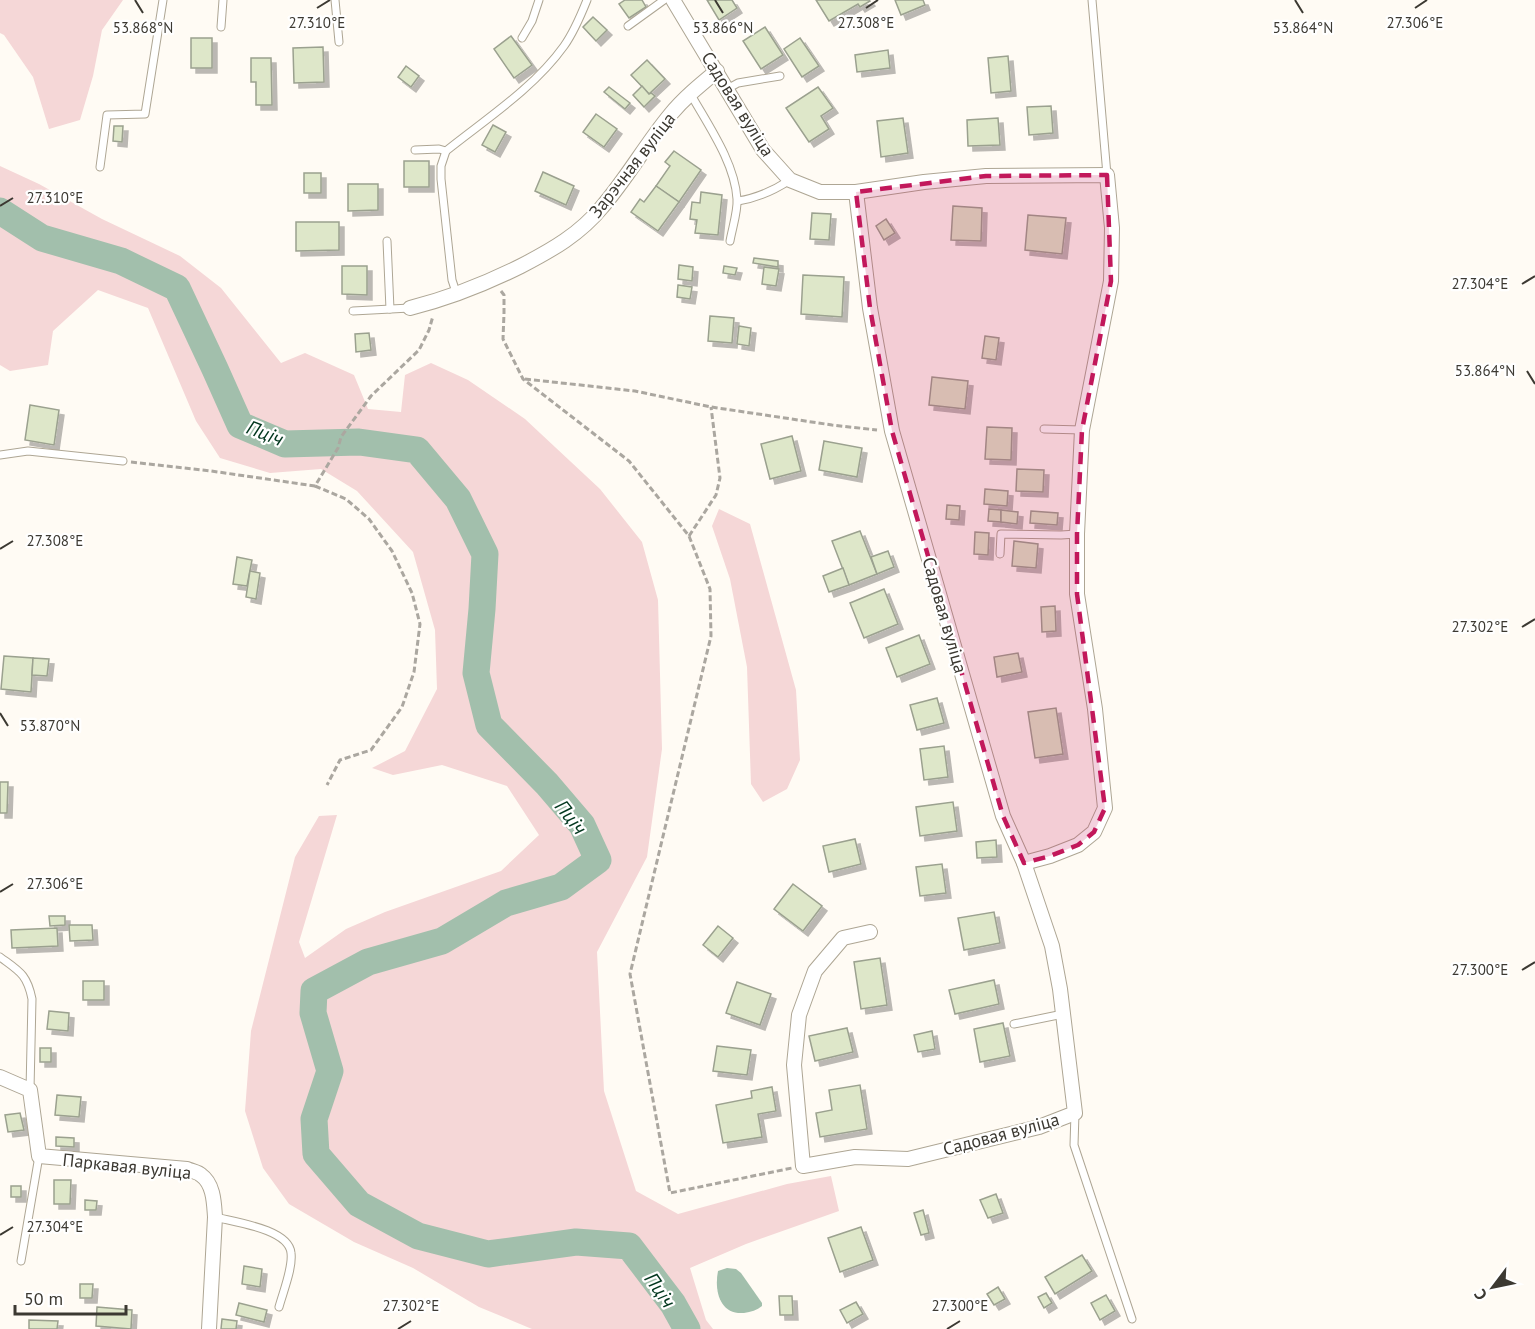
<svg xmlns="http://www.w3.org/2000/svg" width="1535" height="1329" viewBox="0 0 1535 1329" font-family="'PT Sans',sans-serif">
<defs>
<filter id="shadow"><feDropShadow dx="5" dy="5" stdDeviation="0" flood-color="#0004"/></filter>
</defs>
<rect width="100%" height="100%" fill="#fffbf4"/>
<g fill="#f5d7d7">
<polygon points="0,0 123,0 102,30 93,76 80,120 49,129 33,77 4,35 0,33"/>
<polygon points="0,166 39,184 102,219 180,256 221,288 281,363 305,353 354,375 368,409 401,412 405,375 431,363 468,380 525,419 600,489 642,542 658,600 662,749 647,857 597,952 604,1091 636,1191 678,1214 787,1184 831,1176 839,1211 746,1244 690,1268 706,1320 713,1329 532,1329 479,1307 413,1268 354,1242 289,1204 263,1168 245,1111 251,1031 295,857 319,816 337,815 299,942 305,958 346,929 385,912 501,871 539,835 507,786 442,765 393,775 372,768 405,751 437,689 435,630 413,552 357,491 321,469 270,473 220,458 196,421 148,308 98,290 53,331 48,365 10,371 0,365"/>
<polygon points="719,509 750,524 796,690 800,760 787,789 763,802 751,784 747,667 730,579 712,526"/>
</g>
<path fill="#a2bfac" d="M727 1268 736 1269 741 1273 762 1303V1306C757 1310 751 1312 744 1313 720 1315 714 1291 718 1271Z"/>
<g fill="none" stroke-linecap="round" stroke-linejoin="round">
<polyline stroke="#a2bfac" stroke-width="27" points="0,211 42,238 121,261 177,288 215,369 240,425 285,444 359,442 417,450 458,499 485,554 482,609 476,673 489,725 547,784 582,825 598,860 561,887 506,903 442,941 368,962 314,991 313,1013 330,1071 314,1119 316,1154 359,1204 418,1236 488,1254 576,1242 629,1246 673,1304 687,1329"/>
</g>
<g fill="#dee7c9" stroke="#9ba18f" stroke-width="1.5" filter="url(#shadow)">
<polygon points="625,0 642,0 646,7 629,18 619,4"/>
<polygon points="707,0 732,0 737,8 719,20"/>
<polygon points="816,0 869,0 870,1 860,7 858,4 829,21"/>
<polygon points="895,0 923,0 925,5 901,15"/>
<polygon points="593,17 607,30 596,41 583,27"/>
<polygon points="765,27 783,55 761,69 743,41"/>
<polygon points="511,36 532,65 514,78 494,49"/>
<rect x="191" y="38" width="21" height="30"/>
<polygon points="800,38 819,66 802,77 784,49"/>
<polygon points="323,47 324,82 294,83 293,48"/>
<polygon points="888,50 890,68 857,72 855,55"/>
<polygon points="1008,56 1011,91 991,93 988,58"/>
<polygon points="251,58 271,58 272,105 256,105 256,82 251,82"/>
<polygon points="647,60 665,79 649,94 631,75"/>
<polygon points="406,66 419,76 411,87 398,77"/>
<polygon points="642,86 649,94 651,93 655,96 644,107 633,95"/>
<polygon points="609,87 630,103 625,109 604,92"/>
<polygon points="818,87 833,108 821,116 829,129 809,142 786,108"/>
<polygon points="1051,106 1053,133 1029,135 1027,107"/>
<polygon points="596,114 617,129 604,147 583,132"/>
<polygon points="903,118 908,153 881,157 877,121"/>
<polygon points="998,118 1000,145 968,146 967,120"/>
<polygon points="493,125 506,132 495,152 482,145"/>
<polygon points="114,126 123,126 122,142 113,141"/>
<polygon points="674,151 701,170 679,202 656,186 670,166 665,162"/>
<rect x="404" y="161" width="25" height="26"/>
<polygon points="543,172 574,186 566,205 535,191"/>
<rect x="304" y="173" width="17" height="20"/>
<polygon points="348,184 378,184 378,210 348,211"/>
<polygon points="656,186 679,202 658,231 631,212 640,199 644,202"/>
<polygon points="701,192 722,195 718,235 695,233 697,220 690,219 692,202 700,203"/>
<polygon points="953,206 982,208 981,241 951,240"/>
<polygon points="812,213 831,214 829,240 810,239"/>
<polygon points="1028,215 1066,218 1062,254 1025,250"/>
<polygon points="886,219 895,233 884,240 876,226"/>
<polygon points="296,222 339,222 339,250 296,251"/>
<polygon points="754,258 778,261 778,267 753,263"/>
<polygon points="679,265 693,267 692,281 678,279"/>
<polygon points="342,266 367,266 367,295 342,294"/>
<polygon points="724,266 737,268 735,275 723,273"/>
<polygon points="764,267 779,269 776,286 762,284"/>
<polygon points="803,275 844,277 842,317 801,314"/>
<polygon points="678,285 692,287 690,299 677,297"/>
<polygon points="710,316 734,318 732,343 708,341"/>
<polygon points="739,326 751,328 749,346 737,344"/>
<polygon points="369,333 371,350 356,352 355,334"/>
<polygon points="985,336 999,338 996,360 982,358"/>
<polygon points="932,377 968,381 965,409 929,405"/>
<polygon points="30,405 59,410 54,445 25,440"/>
<polygon points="987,427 1012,428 1011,460 985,459"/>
<polygon points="792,436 801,471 770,479 761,444"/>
<polygon points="824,441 862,448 857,477 819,470"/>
<polygon points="1017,469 1044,470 1043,492 1016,491"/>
<polygon points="985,489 1008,491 1007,506 984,504"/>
<polygon points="947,505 960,506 959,520 946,519"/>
<polygon points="989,509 1001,510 1001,522 988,521"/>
<polygon points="1001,510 1018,512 1017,524 1001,522"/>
<polygon points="1031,511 1058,513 1057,525 1030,523"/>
<polygon points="860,531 877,574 849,585 832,541"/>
<polygon points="975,532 989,533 988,555 974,554"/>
<polygon points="1014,541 1038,544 1036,568 1012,566"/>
<polygon points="888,551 894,567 877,574 871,557"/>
<polygon points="237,557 252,560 247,586 233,584"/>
<polygon points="843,568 849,585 829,592 823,576"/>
<polygon points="250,571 260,573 256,599 246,597"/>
<polygon points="884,589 898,624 864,638 850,603"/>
<polygon points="1055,606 1056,631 1042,632 1041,607"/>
<polygon points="919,635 930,664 897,677 886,648"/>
<polygon points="1018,653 1022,672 997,677 994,657"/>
<polygon points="4,656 33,658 31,692 1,689"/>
<polygon points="33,658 49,659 47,676 32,675"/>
<polygon points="937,698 944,723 917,730 910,705"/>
<polygon points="1056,708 1063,754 1035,758 1028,712"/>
<polygon points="944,746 948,777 924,780 920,749"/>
<polygon points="0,782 8,782 7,813 0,813"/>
<polygon points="953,802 957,831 920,836 916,807"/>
<polygon points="855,839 861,864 829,872 823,846"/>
<polygon points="996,840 997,857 977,858 976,842"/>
<polygon points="942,864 946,893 920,896 916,867"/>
<polygon points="793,884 822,906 803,931 774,909"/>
<polygon points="994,912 1000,943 964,950 958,918"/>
<polygon points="49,916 65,916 65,925 50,926"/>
<polygon points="69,925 92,925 93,940 70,941"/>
<polygon points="718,926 733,938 718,957 703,945"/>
<polygon points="57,928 58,946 12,948 11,930"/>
<polygon points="880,958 887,1005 861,1009 854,962"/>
<polygon points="994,980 999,1004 955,1014 949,990"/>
<rect x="83" y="981" width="21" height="19"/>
<polygon points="737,982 771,994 760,1025 726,1013"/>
<polygon points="49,1011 69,1013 68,1031 47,1029"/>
<polygon points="1003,1023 1010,1056 980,1062 974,1029"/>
<polygon points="847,1028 853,1052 815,1061 809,1036"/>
<polygon points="932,1031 935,1049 918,1052 914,1035"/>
<polygon points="717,1046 751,1050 747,1075 713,1071"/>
<rect x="40" y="1048" width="11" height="14"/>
<polygon points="860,1085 867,1129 820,1137 816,1113 832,1110 829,1090"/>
<polygon points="772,1087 776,1111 758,1114 762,1137 723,1143 716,1105 752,1098 751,1091"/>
<polygon points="57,1095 81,1097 79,1117 55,1115"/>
<polygon points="20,1113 24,1130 8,1132 5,1115"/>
<polygon points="56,1137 74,1138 74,1147 56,1146"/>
<polygon points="54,1180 71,1180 70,1204 54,1204"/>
<rect x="11" y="1186" width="10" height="11"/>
<polygon points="996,1194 1003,1213 988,1218 980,1200"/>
<polygon points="85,1200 97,1201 96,1210 85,1210"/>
<polygon points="923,1210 929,1233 921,1235 914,1213"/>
<polygon points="861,1227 873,1260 840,1272 828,1238"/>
<polygon points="1082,1255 1092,1271 1055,1294 1045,1277"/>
<polygon points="244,1266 262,1269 260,1287 242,1284"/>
<polygon points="80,1284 93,1284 92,1298 80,1298"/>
<polygon points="998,1287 1005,1299 994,1305 987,1294"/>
<polygon points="1046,1293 1052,1303 1044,1308 1038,1297"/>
<polygon points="1106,1295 1115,1311 1100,1320 1091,1303"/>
<polygon points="779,1296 792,1296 793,1315 780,1315"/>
<polygon points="856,1302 863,1314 847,1323 840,1310"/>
<polygon points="239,1303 267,1310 264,1322 236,1315"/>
<polygon points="97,1307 132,1310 131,1329 96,1326"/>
<polygon points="222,1319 237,1321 236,1329 221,1329"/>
<polygon points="29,1320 58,1321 57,1329 29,1329"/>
</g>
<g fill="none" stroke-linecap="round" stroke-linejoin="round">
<g stroke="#aea694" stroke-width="9">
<g id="lane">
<polyline points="335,0 339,42"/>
<polyline points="1092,0 1107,175"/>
<polyline points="628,26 664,0"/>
<polyline points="221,27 223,0"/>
<polyline points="522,38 532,21 539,0"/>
<polyline points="727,89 738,83 780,76"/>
<path d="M690 93C708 125 735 163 737 199 738 211 732 229 730 241"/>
<path d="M415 150 439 149 446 151C486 119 534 88 564 46 574 32 581 15 587 0"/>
<polyline points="446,151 441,166 441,179 452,280 457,295"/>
<polyline points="100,167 107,115 145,114 163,0"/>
<path d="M738 201C758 198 773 191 790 180"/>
<polyline points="387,241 390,309"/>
<polyline points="353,311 410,308"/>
<polyline points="1044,429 1082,430"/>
<polyline points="0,455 28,451 123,461"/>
<polyline points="1000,554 1001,534 1061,535 1077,534"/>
<path d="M0 957C19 971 27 974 32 999L30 1090"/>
<polyline points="1014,1024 1063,1014"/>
<polyline points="1075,1113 1074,1145 1132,1319"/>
<path d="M215 1217C234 1222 289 1229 291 1253 293 1268 283 1292 279 1307"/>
<polyline points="21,1261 39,1156"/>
</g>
</g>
<g stroke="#aea694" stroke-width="16">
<g id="street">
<polyline points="673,0 763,150 790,180 820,192 856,192 924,182 986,176 1107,175 1112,228 1111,281 1082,430 1077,534 1077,594 1095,709 1105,808 1094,832 1078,845 1050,856 1024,863"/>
<polyline points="856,192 870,308 892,431 1003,816 1024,863 1052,946 1060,989 1075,1113 1039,1127 908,1159 855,1157 803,1166 794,1065 799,1015 815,971 843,938 870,932"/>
<path d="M410 308C450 298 485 284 521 266 552 250 580 234 602 207 627 178 646 144 670 115 684 98 700 85 717 71"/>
<path d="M0 1077 30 1090 39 1156 187 1169C191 1171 198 1172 201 1175 214 1184 214 1204 215 1217L209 1329"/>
</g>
</g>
<g stroke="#aba7a0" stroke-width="3" stroke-dasharray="6 3" stroke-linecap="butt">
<polyline points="501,291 504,295 504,313 503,339 523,379 629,461 689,536 710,589 711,636 630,974 670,1193 792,1168"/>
<polyline points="525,379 635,391 711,407 832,425 877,430"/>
<polyline points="131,462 211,471 315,486 338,448 341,437 371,396 419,350 429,330 433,316"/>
<polyline points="315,486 346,499 369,519 392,551 412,593 420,624 414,672 402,707 371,750 340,760 327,785"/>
<polyline points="689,536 716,495 720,478 711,407"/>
</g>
<use href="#lane" stroke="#fff" stroke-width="7"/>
<use href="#street" stroke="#fff" stroke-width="14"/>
</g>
<path fill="#c2185b" fill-opacity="0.2" stroke="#c2185b" stroke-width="4.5" stroke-dasharray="12 8" stroke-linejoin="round" d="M1107 175 1111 281 1082 430 1077 534V594L1105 808 1094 832 1078 845 1050 856 1024 863 1003 816 892 431 870 308 856 192 986 176Z"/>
<path fill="none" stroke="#3c3932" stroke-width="2" d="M135 0 143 13M715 0 723 13M1295 0 1303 13M317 8 330 0M866 8 878 0M1415 8 1427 0M0 206 13 198M1522 284 1535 276M1527 371 1535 384M0 549 13 541M1522 627 1535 619M0 713 8 726M0 892 13 884M1522 970 1535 962M0 1235 13 1227M398 1329 411 1321M947 1329 960 1321"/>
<g text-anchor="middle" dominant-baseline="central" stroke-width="4.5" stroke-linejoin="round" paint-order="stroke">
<g font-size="18" fill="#3c3932" stroke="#fff">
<text transform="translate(738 104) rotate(58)">Садовая вуліца</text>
<text transform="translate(632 165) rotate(-52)">Зарэчная вуліца</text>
<text transform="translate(945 615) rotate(74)">Садовая вуліца</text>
<text transform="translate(1001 1134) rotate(-15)">Садовая вуліца</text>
<text transform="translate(127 1166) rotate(6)">Паркавая вуліца</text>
</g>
<g font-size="20" font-style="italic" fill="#01361d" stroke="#fff">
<text transform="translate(265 433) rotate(21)">Пціч</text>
<text transform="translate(571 817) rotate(52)">Пціч</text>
<text transform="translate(660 1290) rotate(55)">Пціч</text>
</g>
</g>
<g font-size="15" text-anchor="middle" fill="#3c3932" stroke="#fff" stroke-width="4.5" stroke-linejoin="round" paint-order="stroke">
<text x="317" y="28">27.310°E</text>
<text x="866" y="28">27.308°E</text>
<text x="1415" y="28">27.306°E</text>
<text x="1303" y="33">53.864°N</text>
<text x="143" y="33">53.868°N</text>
<text x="723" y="33">53.866°N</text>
<text x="55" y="203">27.310°E</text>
<text x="1480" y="289">27.304°E</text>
<text x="1485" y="376">53.864°N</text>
<text x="55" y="546">27.308°E</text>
<text x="1480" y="632">27.302°E</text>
<text x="50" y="731">53.870°N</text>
<text x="55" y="889">27.306°E</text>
<text x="1480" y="975">27.300°E</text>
<text x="55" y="1232">27.304°E</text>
<text x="411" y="1311">27.302°E</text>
<text x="960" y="1311">27.300°E</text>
</g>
<g transform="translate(1493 1287) rotate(238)" stroke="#ffffff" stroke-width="4.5" paint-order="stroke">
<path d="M0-4.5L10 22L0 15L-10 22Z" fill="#3c3932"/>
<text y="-9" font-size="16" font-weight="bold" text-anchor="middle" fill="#3c3932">С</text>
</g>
<path d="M15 1305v9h111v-9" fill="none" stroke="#3c3932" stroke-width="3"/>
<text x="24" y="1305" font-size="18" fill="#3c3932" stroke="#ffffff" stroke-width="4.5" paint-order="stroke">50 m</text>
</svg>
